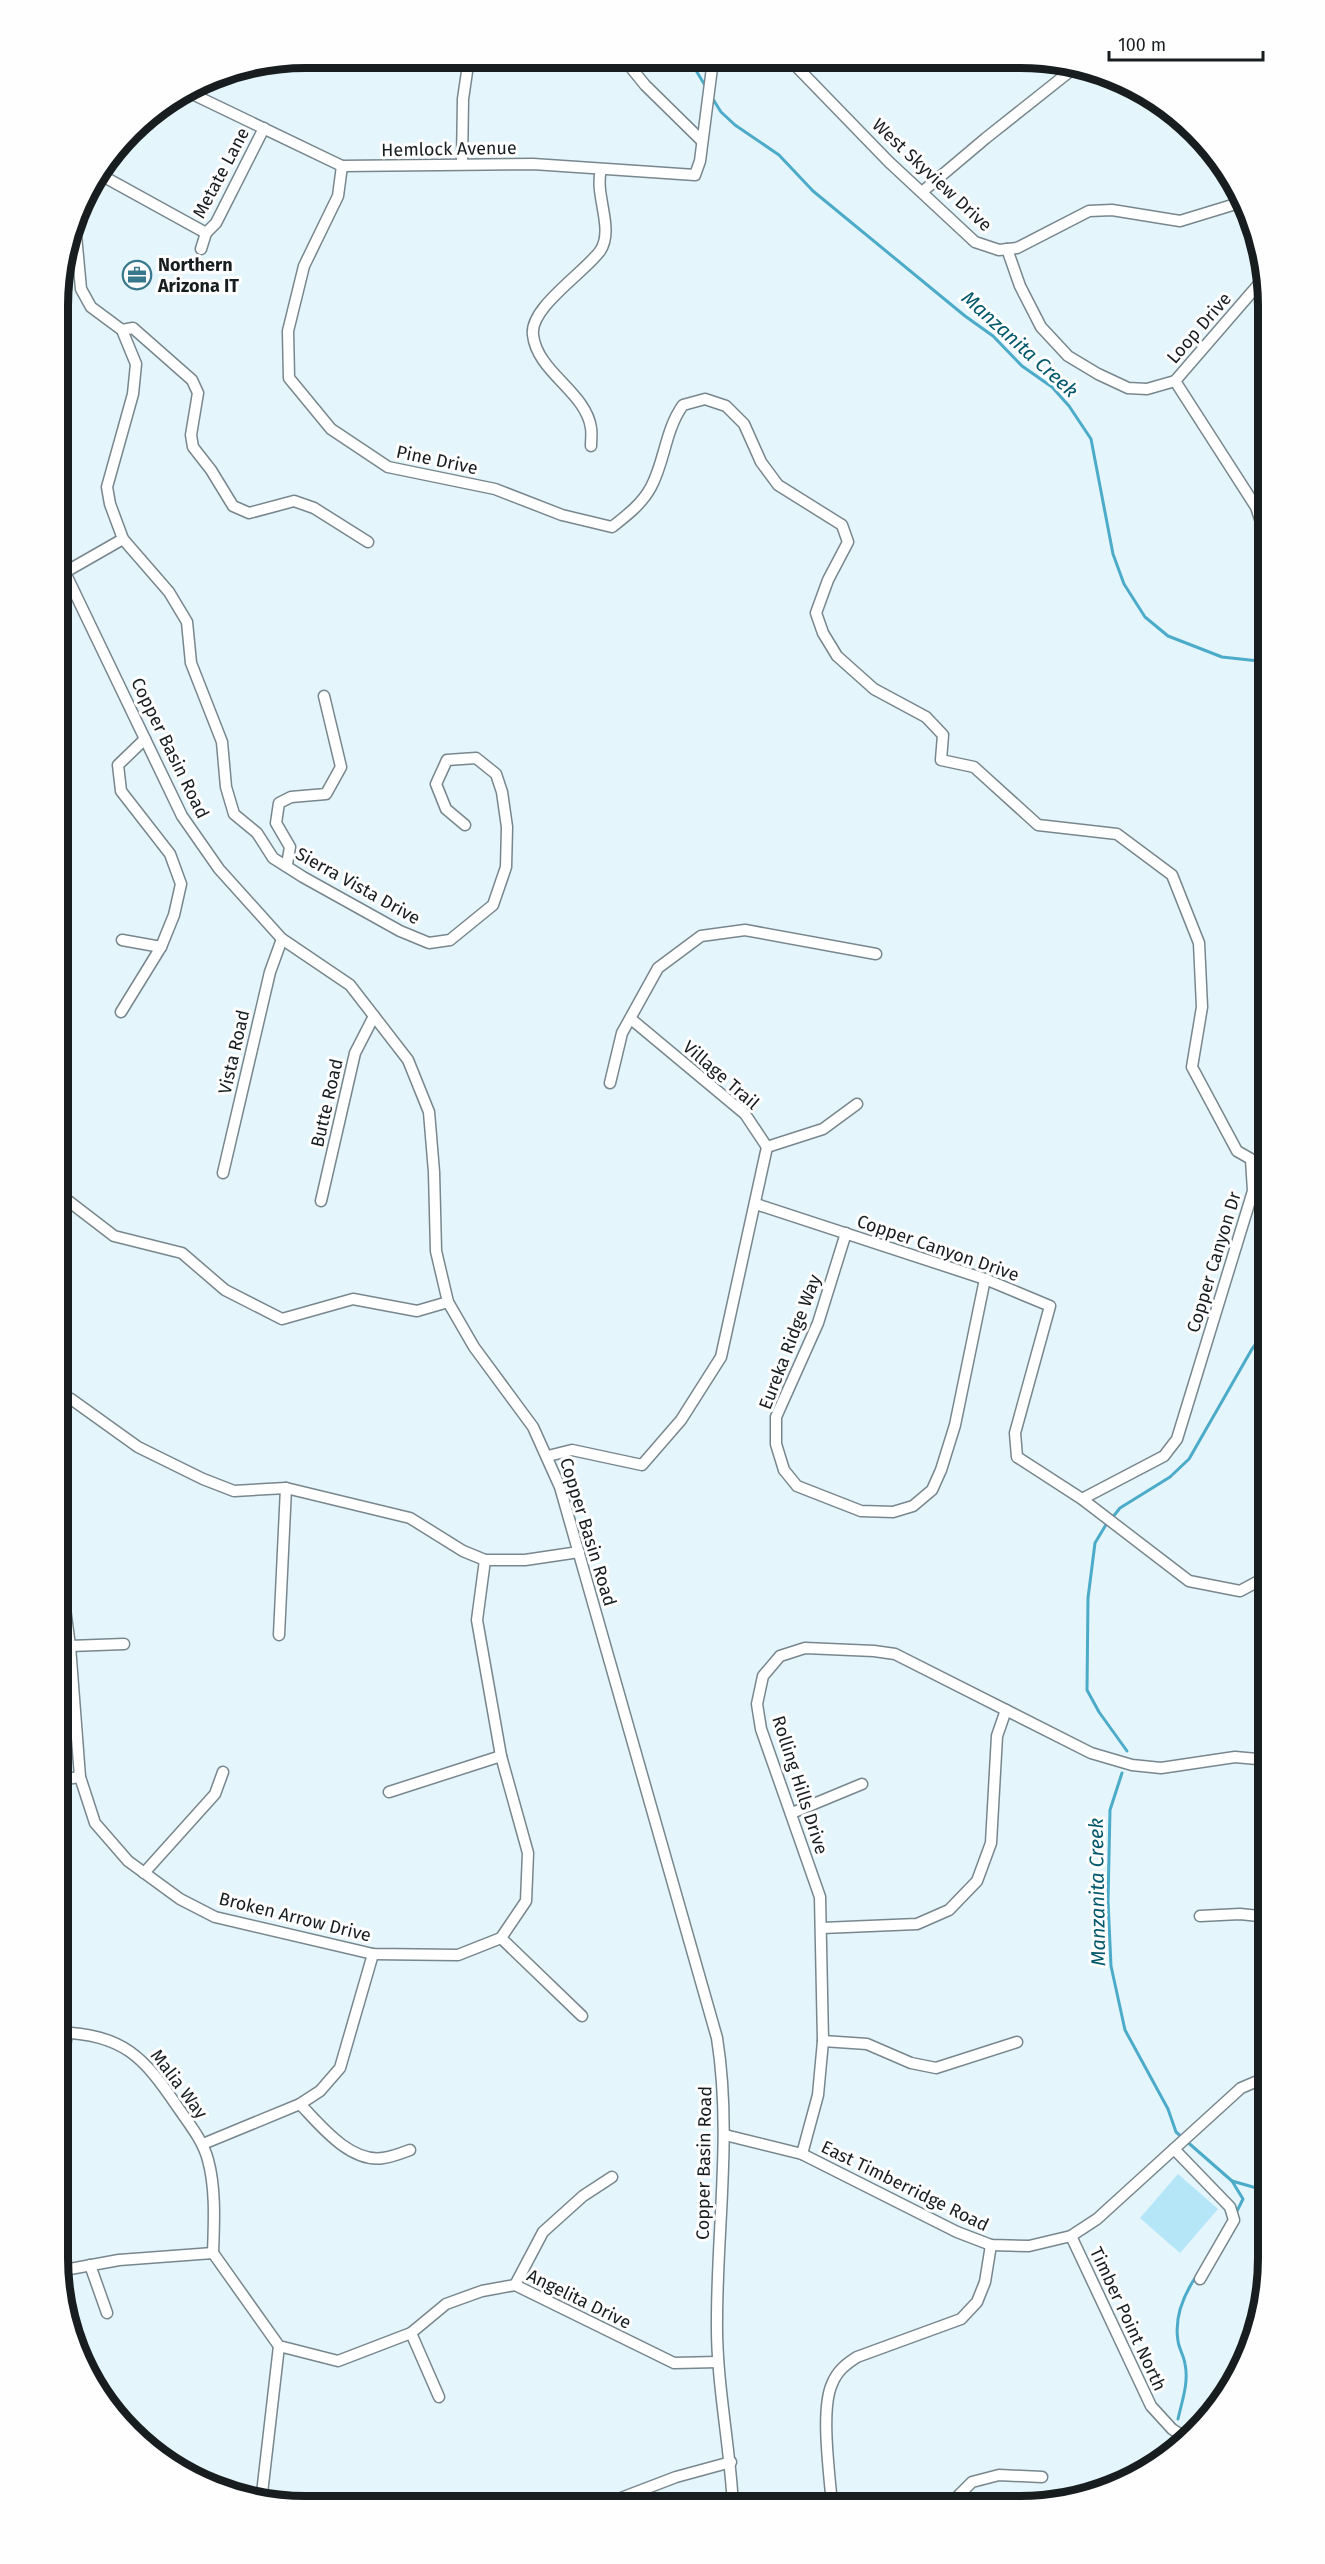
<svg xmlns="http://www.w3.org/2000/svg" width="1325" height="2564" viewBox="0 0 1325 2564" font-family="'Fira Sans',sans-serif">
<rect width="100%" height="100%" fill="#e4f5fb"/>
<polygon fill="#b4e6f8" points="1178,2174 1218,2209 1180,2253 1140,2218"/>
<g fill="none" stroke-linecap="round" stroke-linejoin="round">
<g stroke="#4cabc9" stroke-width="3">
<polyline points="689,59 706,87"/>
<polyline points="711,96 721,112 735,125 779,155 813,191 965,316 993,336 1022,366 1052,387 1069,406 1091,439 1113,554 1124,584 1145,617 1168,636 1222,657 1268,662"/>
<polyline points="1112,1518 1120,1508 1170,1477 1189,1459 1252,1349 1268,1328"/>
<polyline points="1107,1523 1095,1543 1088,1598 1087,1690 1099,1712 1127,1751"/>
<polyline points="1122,1773 1110,1810 1108,1901 1111,1966 1125,2030 1168,2109 1176,2132 1232,2181 1243,2199 1236,2213"/>
<polyline points="1232,2181 1267,2191"/>
<path d="M1178 2419C1182 2401 1189 2382 1185 2364 1184 2356 1179 2349 1178 2341 1174 2317 1184 2294 1197 2275"/>
<polyline points="1163,2461 1173,2440"/>
</g>
<g stroke="#78878d" stroke-width="13">
<g id="minor">
<polyline points="624,59 645,85 702,141"/>
<polyline points="790,60 889,162 975,242 999,250 1017,248 1089,211 1112,210 1180,221 1239,203 1246,207"/>
<polyline points="186,91 342,166 533,164 695,175 700,161 713,60"/>
<polyline points="462,163 463,99 469,58"/>
<path d="M342 166 338 196 304 266 288 331 289 378 331 429 388 467 495 489 562 515 612 527C626 516 642 504 651 487 665 461 665 430 683 405L705 399 726 406 744 424 761 462 778 485 842 525 848 542 828 580 816 613 823 633 837 656 874 689 926 717 943 735 941 760 974 767 1038 825 1117 834 1172 875 1199 943 1202 1007 1192 1067 1237 1151 1251 1159 1253 1191 1177 1439 1164 1456 1082 1499"/>
<polyline points="99,174 206,233 201,249"/>
<polyline points="88,188 76,235 81,289 91,307 122,330 136,364 133,394 107,487 110,504 123,539 169,592 187,622 191,663 222,742 226,787 234,814 257,833 273,858 303,877 400,931 429,943 450,940 493,905 506,867 507,827 502,792 496,774 476,758 447,760 436,784 446,809 465,825"/>
<polyline points="922,192 986,138 1078,65"/>
<polyline points="206,233 216,223 264,128"/>
<polyline points="1007,249 1020,286 1041,327 1068,356 1098,374 1128,388 1147,389 1175,381 1264,278"/>
<polyline points="122,330 133,328 192,380 198,393 191,435 193,447 211,470 233,506 249,513 294,501 314,508 368,542"/>
<polyline points="1175,381 1256,507 1268,543"/>
<path d="M591 446C591 440 592 433 591 428 586 392 537 372 533 335 529 308 585 272 600 251 615 229 594 195 601 170"/>
<path d="M59 560 182 816 219 869 282 939 350 985 408 1060 429 1112 434 1172 436 1251 448 1302 474 1347 533 1427 560 1487 717 2038C732 2132 717 2226 717 2320 716 2382 730 2444 733 2506"/>
<polyline points="60,575 123,539"/>
<polyline points="287,864 290,847 276,823 279,803 291,797 326,794 341,767 324,696"/>
<polyline points="122,940 161,947"/>
<polyline points="121,1012 161,947 174,915 181,884 170,854 121,791 118,765 145,739"/>
<polyline points="610,1083 622,1033 658,968 701,936 745,930 876,954"/>
<polyline points="767,1147 823,1129 857,1104"/>
<polyline points="223,1173 270,972 282,939"/>
<polyline points="58,1193 114,1236 182,1253 225,1290 282,1319 353,1299 417,1311 448,1302"/>
<polyline points="321,1201 355,1053 374,1016"/>
<polyline points="756,1204 985,1279 1050,1306 1015,1433 1017,1457 1082,1499 1189,1581 1240,1591 1268,1576"/>
<polyline points="846,1233 818,1323 776,1417 776,1444 784,1470 797,1486 861,1511 893,1512 913,1506 932,1490 941,1470 955,1425 985,1279"/>
<polyline points="58,1395 71,1399 138,1447 203,1479 234,1491 286,1488 410,1518 463,1551 485,1560 525,1560 579,1552"/>
<polyline points="548,1456 572,1450 642,1465 681,1420 721,1357 767,1147 745,1114 631,1019"/>
<polyline points="58,1556 70,1646 80,1777 95,1823 128,1861 180,1899 215,1917 373,1954 458,1955 501,1938"/>
<polyline points="485,1560 477,1620 501,1756 528,1853 526,1901 501,1938"/>
<polyline points="279,1635 286,1488"/>
<polyline points="70,1646 124,1644"/>
<polyline points="58,1780 80,1777"/>
<polyline points="389,1792 501,1756"/>
<polyline points="792,1813 862,1784"/>
<polyline points="144,1873 215,1794 223,1772"/>
<polyline points="1200,1916 1240,1914 1268,1917"/>
<polyline points="822,1928 917,1924 949,1910 977,1881 991,1843 997,1736 1006,1710"/>
<polyline points="501,1938 582,2016"/>
<path d="M57 2032C125 2035 143 2056 179 2109 190 2125 203 2141 208 2160 216 2189 214 2223 213 2253"/>
<polyline points="823,2041 867,2044 911,2063 936,2068 1017,2042"/>
<path d="M300 2104C320 2125 350 2163 383 2158 392 2157 402 2153 410 2150"/>
<polyline points="57,2112 67,2032"/>
<polyline points="725,2135 802,2154 957,2232 991,2245 1029,2246 1071,2236 1097,2219 1241,2088 1267,2077"/>
<polyline points="203,2144 300,2104 320,2091 340,2068 373,1954"/>
<polyline points="1174,2149 1230,2207 1234,2220 1200,2279"/>
<polyline points="802,2154 818,2095 823,2041 820,1897 761,1729 757,1704 763,1676 780,1656 805,1648 874,1651 895,1654 1091,1753 1132,1765 1161,1768 1235,1757 1268,1760"/>
<polyline points="1071,2236 1151,2406 1172,2429 1186,2438"/>
<polyline points="90,2265 107,2313"/>
<polyline points="59,2271 119,2260 213,2253 279,2346 338,2361 411,2333 446,2304 482,2291 515,2285 674,2363 718,2362"/>
<polyline points="515,2285 543,2232 583,2196 612,2177"/>
<polyline points="411,2333 439,2397"/>
<polyline points="261,2502 279,2346"/>
<polyline points="600,2506 676,2477 731,2462"/>
<path d="M832 2506C830 2476 820 2410 832 2384 837 2371 846 2364 857 2357L961 2319 977 2302 985 2282 991 2245"/>
<polyline points="947,2507 972,2482 999,2475 1042,2477"/>
</g>
</g>
<use href="#minor" stroke="#fff" stroke-width="10"/>
</g>
<defs>
<g id="office-ring" transform="scale(1.5)"><circle r="9.5" fill="#fefefe" stroke="#38788c" stroke-width="1.5"/><path d="M-6-3h4V-5.5h4V-3h4V5H-6ZM-1-4.5V-3h2v-1.5ZM-6 0V1H6V0Z" fill="#38788c"/></g>
</defs>
<g fill-rule="evenodd">
<use href="#office-ring" x="137" y="275"/>
</g>
<g text-anchor="middle" dominant-baseline="central" stroke-width="6" stroke-linejoin="round" paint-order="stroke">
<g font-size="18" fill="#181e20" stroke="#fefefe">
<text transform="translate(449 149) rotate(-1)">Hemlock Avenue</text>
<text transform="translate(221 173) rotate(-62)">Metate Lane</text>
<text transform="translate(932 175) rotate(43)">West Skyview Drive</text>
<text transform="translate(1199 328) rotate(-49)">Loop Drive</text>
<text transform="translate(437 460) rotate(12)">Pine Drive</text>
<text transform="translate(170 748) rotate(64)">Copper Basin Road</text>
<text transform="translate(358 886) rotate(29)">Sierra Vista Drive</text>
<text transform="translate(234 1052) rotate(-77)">Vista Road</text>
<text transform="translate(721 1075) rotate(41)">Village Trail</text>
<text transform="translate(327 1103) rotate(-77)">Butte Road</text>
<text transform="translate(938 1248) rotate(19)">Copper Canyon Drive</text>
<text transform="translate(1214 1262) rotate(-73)">Copper Canyon Dr</text>
<text transform="translate(790 1342) rotate(-69)">Eureka Ridge Way</text>
<text transform="translate(588 1532) rotate(73)">Copper Basin Road</text>
<text transform="translate(800 1785) rotate(72)">Rolling Hills Drive</text>
<text transform="translate(295 1917) rotate(14)">Broken Arrow Drive</text>
<text transform="translate(179 2084) rotate(53)">Malia Way</text>
<text transform="translate(704 2163) rotate(-89)">Copper Basin Road</text>
<text transform="translate(905 2186) rotate(26)">East Timberridge Road</text>
<text transform="translate(579 2299) rotate(26)">Angelita Drive</text>
<text transform="translate(1128 2319) rotate(65)">Timber Point North</text>
</g>
<g font-size="18" font-weight="bold" fill="#181e20" stroke="#fefefe" text-anchor="start">
<text x="158" y="265">Northern<tspan x="158" dy="21">Arizona IT</tspan></text>
</g>
<g font-size="20" font-style="italic" fill="#03586c" stroke="#fefefe">
<text transform="translate(1020 344) rotate(42)">Manzanita Creek</text>
<text transform="translate(1097 1892) rotate(-91)">Manzanita Creek</text>
</g>
</g>
<path d="M0 0H1325V2564H0ZM306 68H1020A238 238 0 0 1 1258 306V2258A238 238 0 0 1 1020 2496H306A238 238 0 0 1 68 2258V306A238 238 0 0 1 306 68Z" fill="#fefefe" fill-rule="evenodd"/>
<path fill="none" stroke="#181e20" stroke-width="8" d="M306 68H1020A238 238 0 0 1 1258 306V2258A238 238 0 0 1 1020 2496H306A238 238 0 0 1 68 2258V306A238 238 0 0 1 306 68Z"/>
<path d="M1109 51v9h154v-9" fill="none" stroke="#181e20" stroke-width="3"/>
<text x="1118" y="51" font-size="18" fill="#181e20" stroke="#fefefe" stroke-width="4.5" paint-order="stroke">100 m</text>
</svg>
